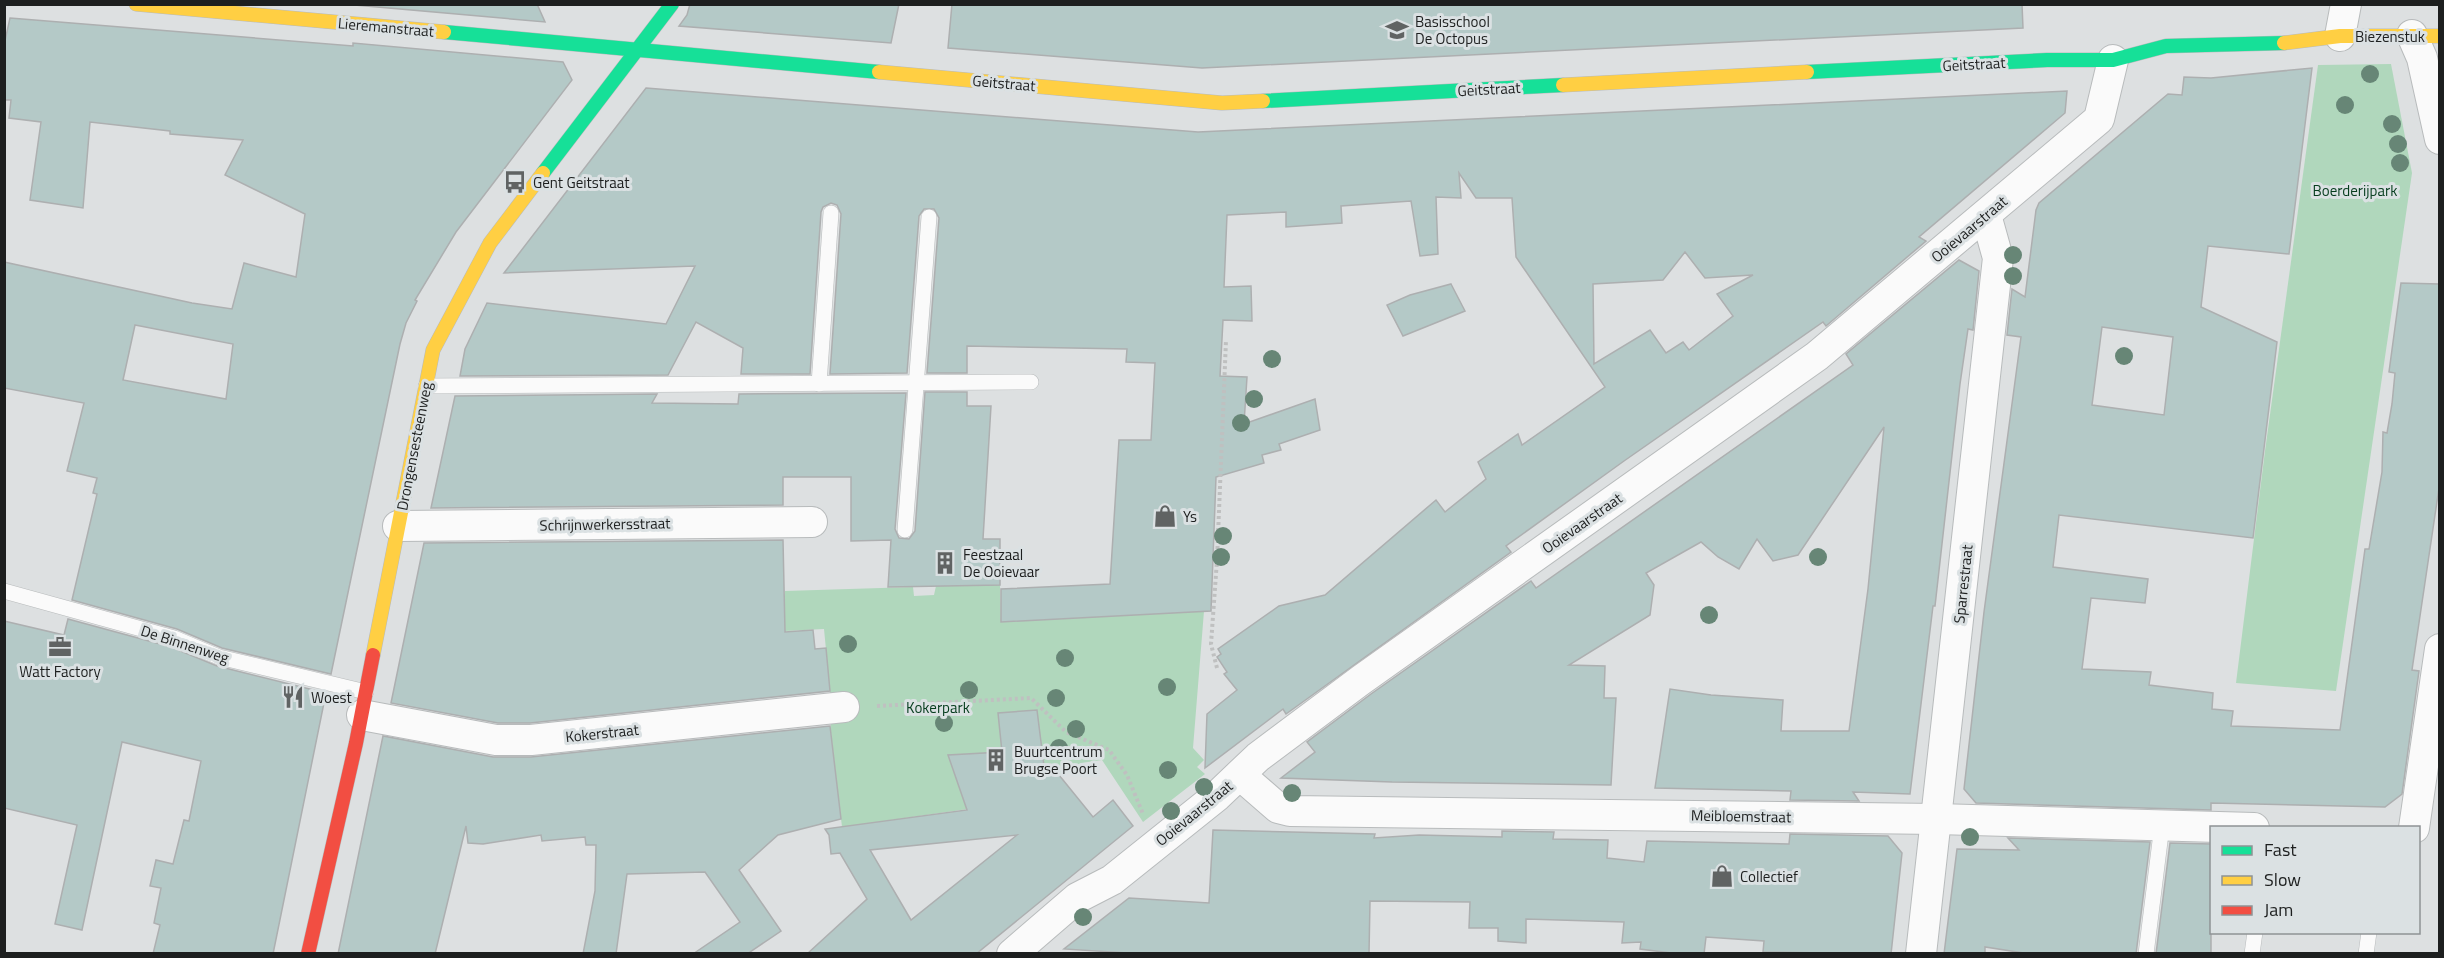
<svg xmlns="http://www.w3.org/2000/svg" width="2444" height="958" viewBox="0 0 2444 958" font-family="'Titillium Web',sans-serif">
<rect width="100%" height="100%" fill="#dde0e1"/>
<g fill="#b0d7bc">
<polygon points="2391,64 2412,173 2336,691 2236,683 2265,451 2318,65"/>
<polygon points="1000,585 1001,622 1204,611 1193,748 1204,760 1197,767 1205,774 1143,822 1102,760 1081,763 1050,780 975,808 842,827 831,733 830,691 824,629 785,631 785,591 913,587 914,596 934,595 936,586"/>
</g>
<g fill="#b4c9c7" stroke="#adafb0" stroke-width="1.5" fill-rule="evenodd">
<polygon points="355,4 537,4 545,22 355,5"/>
<polygon points="690,4 899,4 891,43 679,26 687,15"/>
<polygon points="952,4 2022,4 2023,28 1202,68 948,48"/>
<path d="M10 18 353 46V43L563 62 572 80 456 232 415 300 417 301 406 323 400 344 331 674 222 648 177 629 72 600 97 494 93 493 97 478 67 471 84 403 4 388V262L192 303 232 309 244 263 296 277 305 214 225 175 243 140 170 134V131L90 122 83 208 30 200 41 122 9 118 11 100H4V45ZM135 325 233 344 226 399 123 380Z"/>
<path d="M2312 68 2289 254 2208 246 2201 307 2277 342 2253 538 2059 515 2053 567 2148 579 2145 603 2091 598 2082 669 2151 672 2149 685 2213 693 2212 709 2233 711 2231 726 2340 730 2365 549H2369L2382 472 2383 432 2387 433 2392 404 2395 373 2389 372 2401 283 2439 284V488L2412 670 2419 671 2402 794 2385 807 2211 803V810L1976 803 1964 789 1984 612 2021 337 2007 335 2012 289 2025 297 2036 210 2039 203 2168 94 2182 95 2184 77 2211 78ZM2102 327 2173 337 2164 415 2092 405Z"/>
<path d="M646 88 1198 132 2067 91 2065 113 1919 237 1926 241 1826 326 1823 322 1624 461 1506 546 1511 552 1286 714 1283 709 1205 768 1207 714 1237 690 1224 674 1227 672 1217 657 1221 654 1218 649 1279 606 1325 595 1436 500 1445 512 1486 479 1478 462 1518 434 1522 445 1605 387 1516 257 1512 198H1476L1459 173 1461 198 1436 197 1438 254 1420 256 1411 201 1341 206 1342 223 1286 227V212L1227 215 1224 287 1251 286 1252 321 1223 320 1220 376 1247 377 1244 424 1315 399 1320 430 1279 444 1281 450 1262 455 1264 463 1216 477 1211 611 1001 622V589L1110 584 1119 440H1151L1155 363 1126 362 1127 349 967 346V373H927L939 218 934 209H924L919 216 907 373 830 374 841 214 837 205 831 203 823 207 821 212 810 374H741L743 348 696 322 668 375 460 376 465 349 487 303 666 324 695 266 504 273ZM1685 252 1705 278 1753 275 1717 294 1733 316 1689 350 1683 342 1666 353 1650 330 1594 364 1593 284 1663 280Z"/>
<polygon points="1959,260 1979,271 1973,330 1968,329 1960,384 1935,606 1933,606 1910,794 1853,792 1859,801 1790,800 1791,791 1655,788 1670,689 1711,695 1783,700 1781,731 1849,731 1868,589 1884,427 1798,555 1773,561 1757,539 1739,569 1718,557 1701,542 1646,573 1654,585 1650,615 1569,665 1605,666 1604,698 1616,698 1611,785 1392,782 1281,778 1315,752 1307,742 1371,694 1531,581 1536,588 1853,365 1846,354"/>
<polygon points="1451,284 1465,311 1403,336 1387,305 1410,295"/>
<polygon points="925,392 967,392 967,406 991,406 983,539 1000,539 1000,585 888,587 891,540 851,541 851,477 783,477 783,505 431,508 455,396 657,394 652,403 738,404 739,394 906,393 895,529 899,538 909,539 915,531"/>
<polygon points="783,540 785,632 813,630 815,649 826,648 830,691 530,723 498,723 391,703 424,543"/>
<polygon points="68,619 171,647 217,666 326,693 273,954 153,954 160,925 154,923 161,888 150,886 156,860 173,864 184,820 189,821 201,761 122,742 82,930 55,924 77,825 4,808 4,621 64,635"/>
<path d="M1037 710 1044 766 1050 764 1093 817 1113 800 1133 826 976 954H807L867 899 840 853 831 854 829 835 825 829 967 810 948 755 1002 752 998 713ZM1017 835 911 920 870 850Z"/>
<polygon points="830,726 841,819 778,835 739,870 781,931 747,954 693,954 740,922 705,872 627,874 616,954 583,954 595,891 596,845 586,845 585,837 542,841 541,835 483,844 468,843 466,826 435,954 338,954 383,736 493,757 531,757"/>
<polygon points="1213,830 1375,834 1374,838 1419,835 1502,837 1502,831 1554,832 1553,839 1608,840 1607,858 1644,862 1647,841 1789,844 1790,834 1888,836 1902,853 1891,954 1763,952 1764,941 1706,937 1704,954 1679,954 1640,949 1641,942 1622,943 1624,922 1526,919 1526,943 1498,941 1498,928 1469,928 1470,902 1370,901 1369,954 1143,954 1064,949 1129,898 1209,903"/>
<polygon points="2008,838 2150,842 2136,954 2030,954 1985,947 1985,954 1944,954 1957,849 2019,850"/>
<polygon points="2170,843 2211,844 2211,954 2156,954"/>
</g>
<g fill="none" stroke-linecap="round" stroke-linejoin="round">
<g stroke="#b8bbbc" stroke-width="16">
<g id="lane">
<polyline points="819,384 831,213"/>
<polyline points="426,386 1031,382"/>
<polyline points="905,530 929,217"/>
<polyline points="4,591 174,638 219,657 366,692"/>
<polyline points="2146,954 2162,825"/>
<polyline points="2252,954 2255,932"/>
<polyline points="2366,954 2369,932"/>
</g>
</g>
<g stroke="#b8bbbc" stroke-width="32">
<g id="street">
<polyline points="2412,35 2422,58 2440,139"/>
<polyline points="2340,36 2346,4"/>
<polyline points="398,526 812,522"/>
<polyline points="362,715 496,740 531,740 844,707"/>
<polyline points="1240,775 1278,808 1290,811 1937,819 2254,828"/>
<polyline points="2414,828 2440,649"/>
<polyline points="1012,954 1077,898 1112,880 1217,796 1258,757 1361,680 1817,356 2099,119 2113,60"/>
<polyline points="1921,954 1998,258 1986,215"/>
</g>
</g>
<g stroke="#b8bbbc" stroke-width="15">
<g id="fast">
<polyline points="444,32 879,72"/>
<polyline points="1807,72 2047,60 2113,60 2166,46 2284,43"/>
<polyline points="1263,101 1563,85"/>
<polyline points="543,173 672,4"/>
</g>
</g>
<g stroke="#b8bbbc" stroke-width="15">
<g id="slow">
<polyline points="136,4 444,32"/>
<polyline points="2284,43 2340,36 2440,36"/>
<polyline points="879,72 1222,103 1263,101"/>
<polyline points="1563,85 1807,72"/>
<polyline points="373,655 433,350 490,243 543,173"/>
</g>
</g>
<g stroke="#b8bbbc" stroke-width="15">
<polyline id="jam" points="308,954 356,743 373,655"/>
</g>
<g stroke="#bfc0c0" stroke-width="4" stroke-dasharray="3 3" stroke-linecap="butt">
<polyline points="1217,668 1211,644 1217,560 1226,340"/>
<polyline points="877,706 1031,698 1066,732 1109,750 1127,775 1143,814"/>
</g>
<use href="#lane" stroke="#fafafa" stroke-width="15"/>
<use href="#street" stroke="#fafafa" stroke-width="30"/>
<use href="#fast" stroke="#16e098" stroke-width="14"/>
<use href="#slow" stroke="#ffcf43" stroke-width="14"/>
<use href="#jam" stroke="#f24e42" stroke-width="14"/>
</g>
<g fill="#678676">
<circle cx="2370" cy="74" r="9"/>
<circle cx="2345" cy="105" r="9"/>
<circle cx="2392" cy="124" r="9"/>
<circle cx="2398" cy="144" r="9"/>
<circle cx="2400" cy="163" r="9"/>
<circle cx="2013" cy="255" r="9"/>
<circle cx="2013" cy="276" r="9"/>
<circle cx="2124" cy="356" r="9"/>
<circle cx="1272" cy="359" r="9"/>
<circle cx="1254" cy="399" r="9"/>
<circle cx="1241" cy="423" r="9"/>
<circle cx="1223" cy="536" r="9"/>
<circle cx="1221" cy="557" r="9"/>
<circle cx="1818" cy="557" r="9"/>
<circle cx="1709" cy="615" r="9"/>
<circle cx="848" cy="644" r="9"/>
<circle cx="1065" cy="658" r="9"/>
<circle cx="1167" cy="687" r="9"/>
<circle cx="969" cy="690" r="9"/>
<circle cx="1056" cy="698" r="9"/>
<circle cx="944" cy="723" r="9"/>
<circle cx="1076" cy="729" r="9"/>
<circle cx="1059" cy="748" r="9"/>
<circle cx="1168" cy="770" r="9"/>
<circle cx="1204" cy="787" r="9"/>
<circle cx="1292" cy="793" r="9"/>
<circle cx="1171" cy="811" r="9"/>
<circle cx="1970" cy="837" r="9"/>
<circle cx="1083" cy="917" r="9"/>
</g>
<defs>
<g id="school-bare" transform="scale(1.8)"><path d="M0-5L7-2L0 1L-7-2ZM-4 1L0 2.5L4 1V4Q0 6-4 4Z" fill="#606363" stroke="#dbe1e3" stroke-width="2.5" paint-order="stroke"/></g>
<g id="bus-bare" transform="scale(1.8)"><path d="M-5-6H5V4H4V6H2V4H-2V6H-4V4H-5ZM-3.5-4V0h7V-4ZM-3.5 1.2v1.5H-2V1.2ZM2 1.2v1.5H3.5V1.2Z" fill="#606363" stroke="#dbe1e3" stroke-width="2.5" paint-order="stroke"/></g>
<g id="shop-bare" transform="scale(1.8)"><path d="M-5-2.5h2.3a2.7 3.5 0 0 1 5.4 0H5L5.5 6h-11ZM-1.5-2.5h3a1.5 2.3 0 0 0-3 0Z" fill="#606363" stroke="#dbe1e3" stroke-width="2.5" paint-order="stroke"/></g>
<g id="building-bare" transform="scale(1.8)"><path d="M-4-6H4V6H1V3H-1V6H-4ZM-2.5-4.3h1.7v1.8h-1.7ZM.8-4.3h1.7v1.8H.8ZM-2.5-1h1.7V.8h-1.7ZM.8-1h1.7V.8H.8Z" fill="#606363" stroke="#dbe1e3" stroke-width="2.5" paint-order="stroke"/></g>
<g id="office-bare" transform="scale(1.8)"><path d="M-6-3h4V-5.5h4V-3h4V5H-6ZM-1-4.5V-3h2v-1.5ZM-6 0V1H6V0Z" fill="#606363" stroke="#dbe1e3" stroke-width="2.5" paint-order="stroke"/></g>
<g id="restaurant-bare" transform="scale(1.8)"><path d="M-5-6h1v4h1v-4h1v4h1v-4h1v5L-1.5 .5V6h-2V.5L-5-1ZM5-6V6H3V1.5H1.5Q1.5-4 5-6Z" fill="#606363" stroke="#dbe1e3" stroke-width="2.5" paint-order="stroke"/></g>
</defs>
<g fill-rule="evenodd">
<use href="#school-bare" x="1397" y="30"/>
<use href="#bus-bare" x="515" y="182"/>
<use href="#shop-bare" x="1165" y="516"/>
<use href="#building-bare" x="945" y="563"/>
<use href="#office-bare" x="60" y="647"/>
<use href="#restaurant-bare" x="293" y="697"/>
<use href="#building-bare" x="996" y="760"/>
<use href="#shop-bare" x="1722" y="876"/>
</g>
<g text-anchor="middle" dominant-baseline="central" stroke-width="6" stroke-linejoin="round" paint-order="stroke">
<g font-size="15" fill="#1d1f1f" stroke="#dbe1e3" text-anchor="start">
<text x="1415" y="21">Basisschool<tspan x="1415" dy="17">De Octopus</tspan></text>
<text x="533" y="182">Gent Geitstraat</text>
<text x="1183" y="516">Ys</text>
<text x="963" y="554">Feestzaal<tspan x="963" dy="17">De Ooievaar</tspan></text>
<text x="60" y="671" text-anchor="middle">Watt Factory</text>
<text x="311" y="697">Woest</text>
<text x="1014" y="751">Buurtcentrum<tspan x="1014" dy="17">Brugse Poort</tspan></text>
<text x="1740" y="876">Collectief</text>
</g>
<g font-size="15" fill="#1d1f1f" stroke="#dbe1e3">
<text transform="translate(386 27) rotate(5)">Lieremanstraat</text>
<text x="2390" y="36">Biezenstuk</text>
<text transform="translate(1974 64) rotate(-3)">Geitstraat</text>
<text transform="translate(1004 83) rotate(5)">Geitstraat</text>
<text transform="translate(1489 89) rotate(-3)">Geitstraat</text>
<text transform="translate(1969 229) rotate(-40)">Ooievaarstraat</text>
<text transform="translate(414 446) rotate(-79)">Drongensesteenweg</text>
<text transform="translate(1582 523) rotate(-35)">Ooievaarstraat</text>
<text transform="translate(605 524) rotate(-1)">Schrijnwerkersstraat</text>
<text transform="translate(1963 584) rotate(-84)">Sparrestraat</text>
<text transform="translate(185 644) rotate(18)">De Binnenweg</text>
<text transform="translate(602 733) rotate(-6)">Kokerstraat</text>
<text transform="translate(1194 813) rotate(-39)">Ooievaarstraat</text>
<text transform="translate(1741 816) rotate(1)">Meibloemstraat</text>
</g>
<g font-size="15" fill="#063d1e" stroke="#dbe1e3">
<text x="2355" y="190">Boerderijpark</text>
<text x="938" y="707">Kokerpark</text>
</g>
</g>
<rect width="2444" height="958" fill="none" stroke="#1d1f1f" stroke-width="12"/>
<rect x="2210" y="826" width="210" height="108" fill="#dbe1e3" stroke="#8f9395" stroke-width="1.5"/>
<rect x="2222" y="846" width="30" height="9" fill="#16e098" stroke="#8f9395" stroke-width="1.5"/>
<text x="2264" y="856" font-size="18" fill="#1d1f1f">Fast</text>
<rect x="2222" y="876" width="30" height="9" fill="#ffcf43" stroke="#8f9395" stroke-width="1.5"/>
<text x="2264" y="886" font-size="18" fill="#1d1f1f">Slow</text>
<rect x="2222" y="906" width="30" height="9" fill="#f24e42" stroke="#8f9395" stroke-width="1.5"/>
<text x="2264" y="916" font-size="18" fill="#1d1f1f">Jam</text>
</svg>
